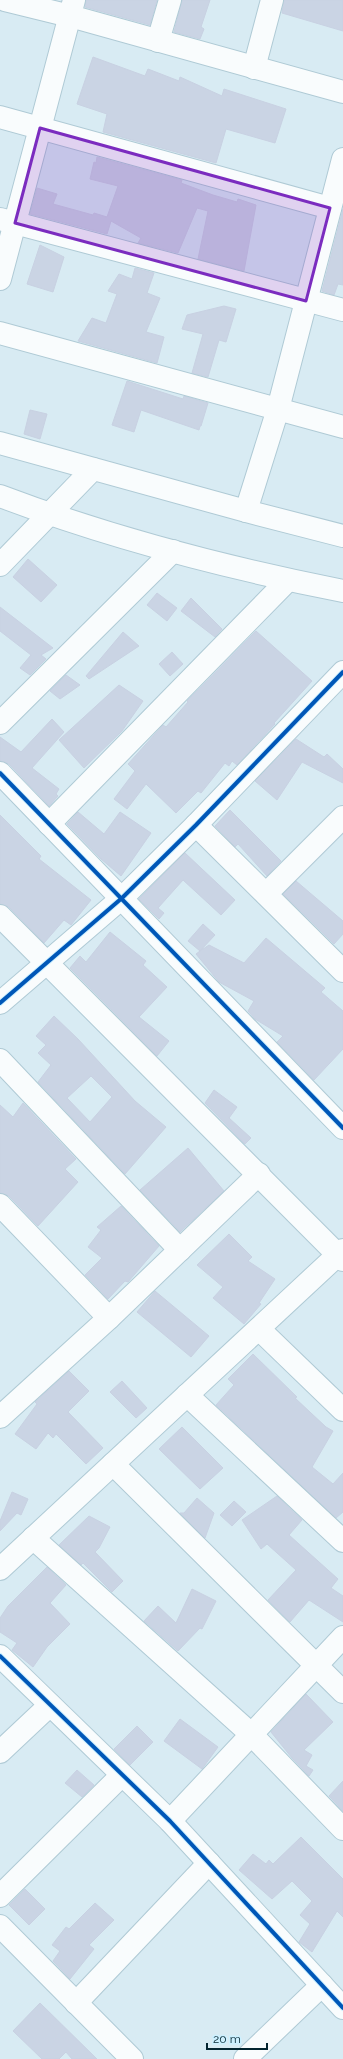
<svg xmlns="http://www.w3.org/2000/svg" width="343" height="2059" viewBox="0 0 343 2059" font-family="Raleway,sans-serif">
<rect width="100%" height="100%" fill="#d8ebf3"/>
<g fill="#cad4e4" stroke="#c8d1e2" fill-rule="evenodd">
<polygon points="86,0 157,0 150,25 85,7"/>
<polygon points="182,0 210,0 201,27 204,29 200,39 174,32"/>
<polygon points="284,0 343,0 343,31 282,13"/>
<polygon points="93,57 145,76 148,69 179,81 180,77 222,96 224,89 286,109 275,143 226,129 216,163 103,132 107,114 77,104"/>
<polygon points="97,157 182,180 181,183 213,195 237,202 238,199 256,205 244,271 198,259 208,211 197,208 178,253 138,243 141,238 111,221 107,234 30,214 37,188 57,194 53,204 93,215 94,213 107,217 118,186 90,179 94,162 96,163"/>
<polygon points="343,209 343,285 338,284 334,295 322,291"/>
<polygon points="40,245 64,257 53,292 27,284"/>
<polygon points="135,268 154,273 147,293 160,298 146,332 164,337 157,363 78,341 92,318 106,323 117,294 108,291 119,274 132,279"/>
<polygon points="224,306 236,309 226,342 219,340 208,377 192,373 203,334 182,329 187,315"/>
<polygon points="127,381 183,399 184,396 208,403 201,426 200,426 199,430 141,410 134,432 112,425"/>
<polygon points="30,410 47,414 40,439 24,434"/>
<polygon points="28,559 57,585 41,602 13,577"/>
<polygon points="157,593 177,608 167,621 147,605"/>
<polygon points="191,598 222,629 215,637 181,611"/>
<polygon points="0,607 53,648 41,655 46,659 30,675 20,668 31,655 0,631"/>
<polygon points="256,631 312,681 274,723 275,724 237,765 232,761 229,766 225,763 201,793 198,791 176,813 146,784 127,809 114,799 135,771 128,764 163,725 166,727 188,702 187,701"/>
<polygon points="123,632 139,646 89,679 86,676"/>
<polygon points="172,652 183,664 170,676 159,664"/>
<polygon points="66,675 80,685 60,699 50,691"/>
<polygon points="119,685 143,701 122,731 84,768 59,740"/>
<polygon points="52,719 64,732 32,768 59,789 56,794 58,796 49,806 9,764 0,761 0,737 21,752"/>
<polygon points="296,739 324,757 327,754 343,769 343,783 302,762 277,800 255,781"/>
<polygon points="230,810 281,861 267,876 238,844 235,847 215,826"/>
<polygon points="78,812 104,834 120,812 151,833 121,876 101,859 67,824"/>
<polygon points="0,815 41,856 39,859 91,900 71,925 64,920 44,943 9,907 0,904"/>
<polygon points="185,853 235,900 221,915 183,880 158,908 164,913 159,919 139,899"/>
<polygon points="296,881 343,921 343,934 334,944 283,894"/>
<polygon points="203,924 215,935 200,951 209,945 244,963 266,938 325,988 321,992 343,1011 343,1049 314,1080 277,1042 283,1036 255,1019 248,1011 254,1001 219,982 196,954 200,951 188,941"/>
<polygon points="110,932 146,961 143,965 167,987 139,1017 169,1041 157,1056 70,968 80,956 86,962"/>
<path d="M54 1016 78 1039 135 1101 166 1127 125 1174 38 1082 51 1065 38 1053 46 1045 36 1036ZM91 1076 112 1097 90 1122 67 1098Z"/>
<polygon points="214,1090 237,1107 229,1118 251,1138 245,1144 205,1103"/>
<polygon points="23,1103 76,1159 65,1169 78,1182 38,1226 9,1196 0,1193 0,1105 13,1117"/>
<polygon points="188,1148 224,1191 180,1232 140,1190"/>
<polygon points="121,1206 159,1246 128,1282 125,1281 108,1299 85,1275 102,1258 88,1247 101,1230 97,1227"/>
<polygon points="229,1234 252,1257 248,1261 275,1279 259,1303 261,1304 244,1324 213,1298 223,1287 197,1265"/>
<polygon points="155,1291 209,1336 191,1357 137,1312"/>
<polygon points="253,1354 297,1397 295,1398 326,1427 333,1431 312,1467 333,1484 343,1473 343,1512 336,1518 216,1405 234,1385 228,1379"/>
<polygon points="69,1371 89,1391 68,1412 103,1448 86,1464 56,1434 53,1438 48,1433 36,1449 15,1434 37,1404 35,1402"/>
<polygon points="122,1381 147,1408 136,1418 110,1392"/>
<polygon points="182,1427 223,1468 200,1489 159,1449"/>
<polygon points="12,1492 28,1499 21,1515 17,1513 0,1531 0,1521"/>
<polygon points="277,1496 302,1520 289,1535 338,1579 331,1588 343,1596 343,1622 309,1600 290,1622 268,1600 296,1570 267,1544 261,1549 242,1520"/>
<polygon points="197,1498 214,1513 205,1538 180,1513 184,1513"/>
<polygon points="234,1501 246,1512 232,1526 220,1515"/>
<polygon points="89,1516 110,1527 99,1548 95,1552 123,1581 112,1592 83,1563 81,1565 59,1545"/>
<polygon points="47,1567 66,1585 50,1603 70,1624 47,1647 33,1667 12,1650 17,1643 0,1632 0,1618 8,1606"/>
<polygon points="192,1589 216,1601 202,1629 200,1628 178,1651 144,1621 158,1606 176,1623"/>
<polygon points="306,1694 333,1722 304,1750 312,1755 306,1766 313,1770 309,1776 292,1758 271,1732"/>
<polygon points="180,1719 218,1747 202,1769 164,1741"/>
<polygon points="137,1726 153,1742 130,1765 114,1749"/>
<polygon points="77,1770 94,1785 82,1797 65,1783"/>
<polygon points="343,1781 343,1811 329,1796"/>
<polygon points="301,1837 343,1879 343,1917 337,1911 312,1952 299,1942 310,1924 300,1915 312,1901 292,1881 272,1899 239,1870 253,1854 266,1864 269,1860 273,1864"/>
<polygon points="25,1889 45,1909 29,1925 9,1905"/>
<polygon points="95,1903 114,1920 89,1945 94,1949 70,1979 53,1961 60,1951 52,1945 66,1927 69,1929"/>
<polygon points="40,2003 97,2059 72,2059 66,2052 59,2059 42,2059 13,2031"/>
</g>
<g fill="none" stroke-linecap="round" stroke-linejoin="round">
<g stroke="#afcad5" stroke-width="24">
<g id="minor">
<polyline points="5,0 70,16 343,92"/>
<polyline points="158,41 170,0"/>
<polyline points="254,68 272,0"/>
<polyline points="0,117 330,208"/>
<polyline points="0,219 343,310"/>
<polyline points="0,279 74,0"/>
<polyline points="0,333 343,427"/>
<polyline points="0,443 246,511 343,536"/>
<path d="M0 496C111 538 227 568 343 591"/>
<polyline points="246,511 278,409 343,159"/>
<polyline points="0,565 93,469"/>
<polyline points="0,723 173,551"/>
<polyline points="0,773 343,1128"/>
<polyline points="49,824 288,580"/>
<polyline points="196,825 343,971"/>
<polyline points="266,894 343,817"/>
<polyline points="0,916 343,1260"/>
<polyline points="0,1003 122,898 196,825 343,672"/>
<polyline points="0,1060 180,1250"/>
<polyline points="0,1205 109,1318"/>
<polyline points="259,1329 343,1410"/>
<polyline points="187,1395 343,1541"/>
<polyline points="0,1417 109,1318 259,1174"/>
<polyline points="113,1464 343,1692"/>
<polyline points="33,1538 251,1734 343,1829"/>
<polyline points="0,1569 343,1250"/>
<polyline points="0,1656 170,1821 343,2008"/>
<polyline points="0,1752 50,1705"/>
<polyline points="170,1821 343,1637"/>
<polyline points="0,1896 122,1775"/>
<polyline points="0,1926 132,2059"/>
<polyline points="76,2003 209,1863"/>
<polyline points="245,2059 322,1985"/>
</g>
</g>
<use href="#minor" stroke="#f9fcfd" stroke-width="22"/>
<g stroke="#ccf0ff" stroke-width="6">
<g id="cycleway">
<polyline points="0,773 343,1128"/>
<polyline points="0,1003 122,898 196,825 343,672"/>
<polyline points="0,1656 170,1821 343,2008"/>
</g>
</g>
<use href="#cycleway" stroke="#0057b8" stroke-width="4"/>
</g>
<path fill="#7b2cbf" fill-opacity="0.2" stroke="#7b2cbf" stroke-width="3" stroke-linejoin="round" d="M40 128 330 208 306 301 15 223Z"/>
<path d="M207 2043v6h60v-6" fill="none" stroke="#042530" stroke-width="2"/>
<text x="213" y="2043" font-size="12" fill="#042530" stroke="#ccf0ff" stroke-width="3" paint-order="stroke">20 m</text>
</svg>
